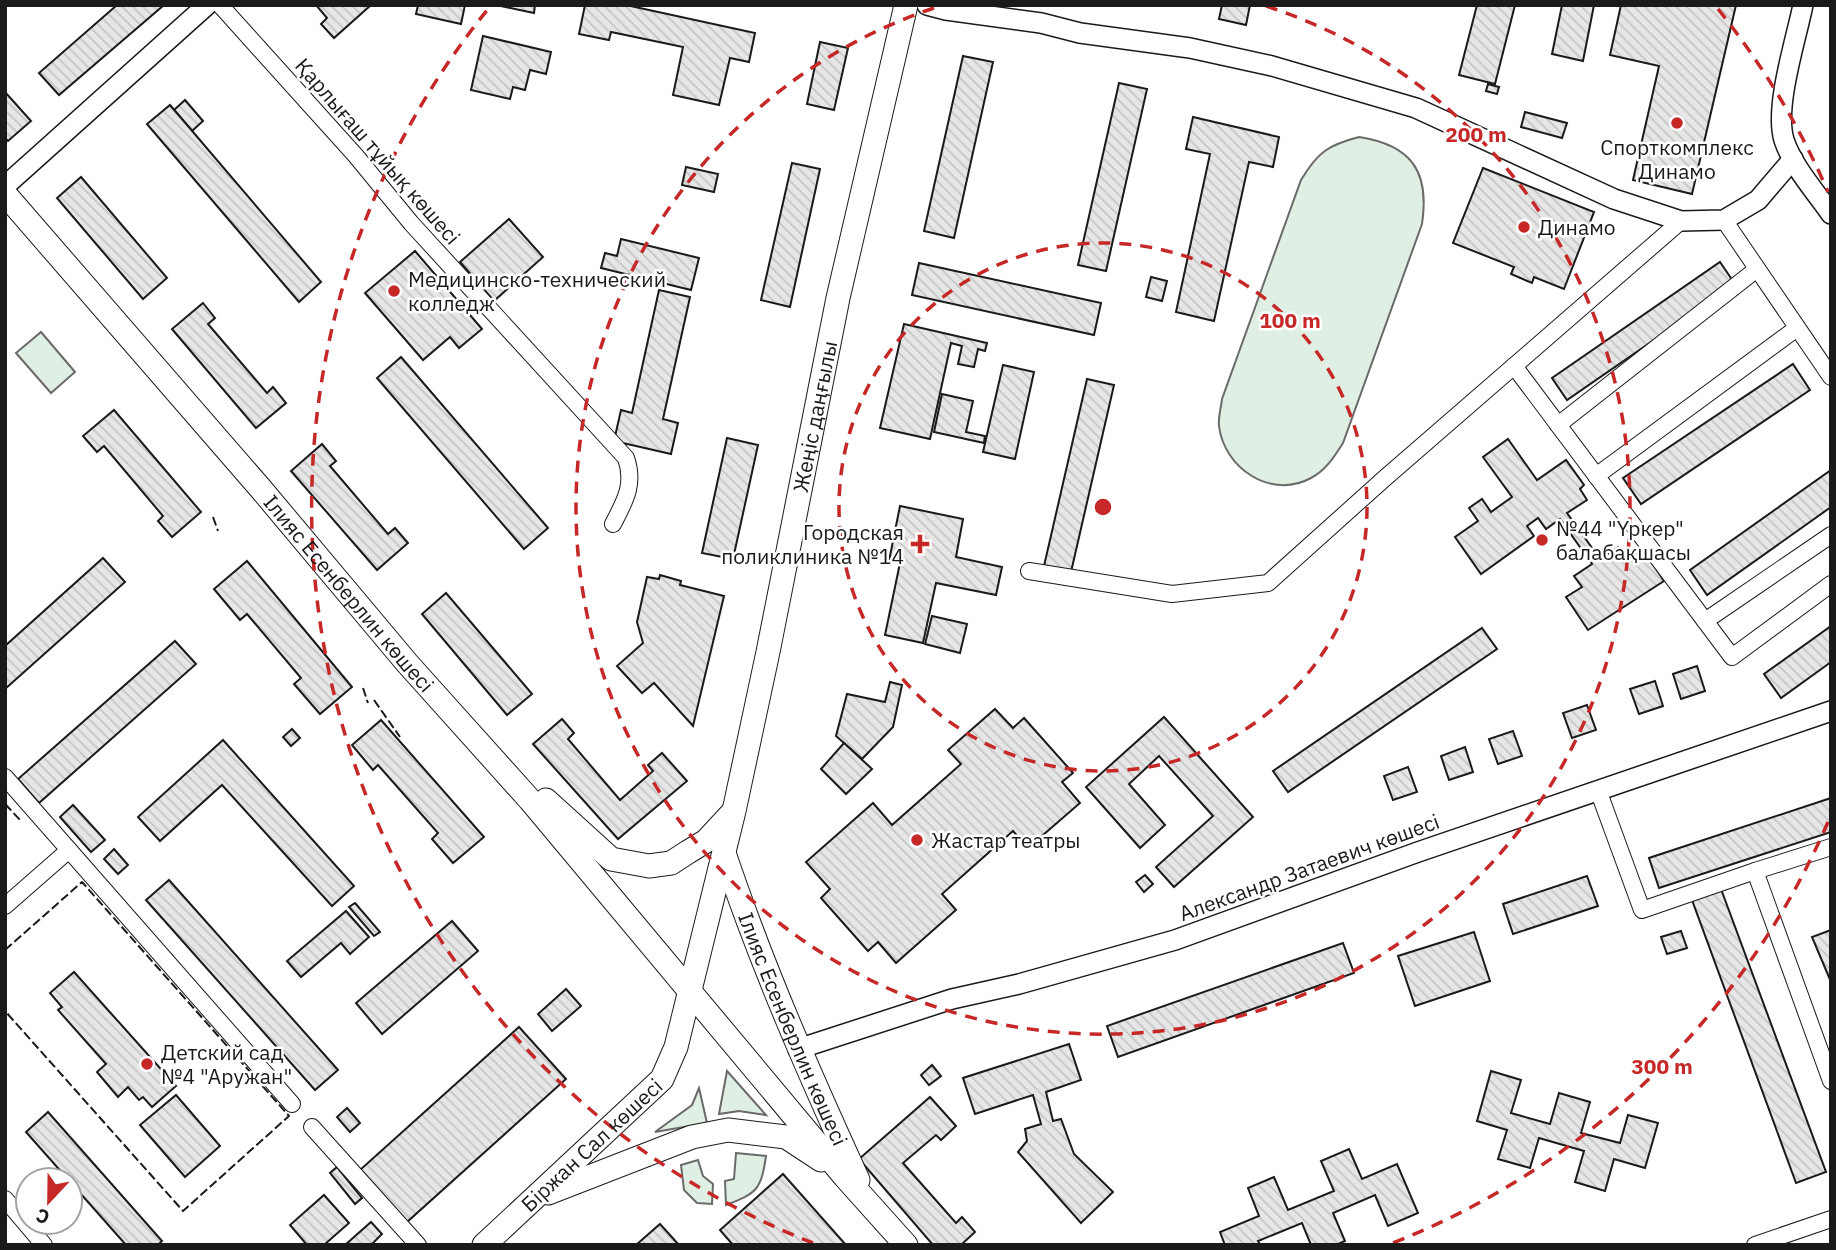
<svg xmlns="http://www.w3.org/2000/svg" width="1836" height="1250" viewBox="0 0 1836 1250" font-family="'IBM Plex Sans',sans-serif">
<defs>
<pattern id="building-back-hatch" width="6" height="6" patternUnits="userSpaceOnUse" patternTransform="scale(1.75)"><rect width="6" height="6" fill="#e6e6e6"/><path d="M-1 5l2 2M0 0l6 6M5-1l2 2" fill="none" stroke="#c5c5c5"/></pattern>
</defs>
<rect width="100%" height="100%" fill="#fff"/>
<g fill="#e0efe3" stroke="#6a6a6a" stroke-width="2">
<path d="M1359 137C1411 145 1430 171 1422 224L1343 443C1334 457 1326 470 1311 478 1271 500 1224 468 1219 426 1218 418 1221 408 1222 399L1301 180C1318 152 1328 145 1359 137Z"/>
<polygon points="41,332 75,372 51,393 16,353"/>
<polygon points="727,1071 766,1115 739,1111 719,1114"/>
<polygon points="699,1088 707,1123 655,1132 692,1105"/>
<path d="M736 1153 766 1156C761 1190 757 1193 726 1205L725 1181 734 1179Z"/>
<polygon points="698,1160 703,1176 713,1184 712,1204 697,1203 684,1190 681,1165"/>
</g>
<g fill="url(#building-back-hatch)" stroke="#1a1a1a" stroke-width="2">
<polygon points="117,5 164,5 59,95 39,73"/>
<polygon points="316,5 371,5 334,38 321,24 327,18"/>
<polygon points="418,5 465,5 461,24 416,14"/>
<polygon points="496,5 535,5 534,13"/>
<polygon points="585,5 626,5 755,33 749,62 730,58 719,105 673,95 683,47 611,32 609,40 579,34"/>
<polygon points="1222,5 1250,5 1246,25 1219,19"/>
<polygon points="1477,5 1515,5 1495,84 1459,75"/>
<polygon points="1562,5 1594,5 1583,61 1552,54"/>
<polygon points="1621,5 1736,5 1692,194 1633,180 1659,66 1610,55"/>
<polygon points="483,36 551,52 546,74 530,70 525,90 513,87 510,99 471,90"/>
<polygon points="820,42 848,48 834,110 807,104"/>
<polygon points="963,56 993,62 954,238 924,231"/>
<polygon points="1119,83 1147,89 1106,271 1078,265"/>
<polygon points="1488,84 1499,87 1497,94 1486,91"/>
<polygon points="5,92 31,121 8,141 5,138"/>
<polygon points="185,100 203,121 192,131 174,110"/>
<polygon points="170,105 321,282 299,302 147,124"/>
<polygon points="1525,112 1567,123 1562,138 1521,127"/>
<polygon points="1193,117 1279,137 1273,167 1249,162 1214,321 1176,312 1210,154 1186,149"/>
<polygon points="792,163 820,169 790,307 761,300"/>
<polygon points="686,167 718,174 714,192 682,185"/>
<polygon points="1483,168 1594,212 1564,289 1534,277 1532,283 1511,274 1514,267 1453,243"/>
<polygon points="81,177 167,278 143,299 57,198"/>
<polygon points="509,219 543,257 494,301 460,262"/>
<polygon points="621,239 699,258 691,290 601,268 605,253 617,256"/>
<polygon points="415,251 482,329 459,348 450,337 423,360 365,293"/>
<polygon points="1720,262 1735,284 1567,400 1552,378"/>
<polygon points="919,263 1101,303 1094,335 912,295"/>
<polygon points="1151,277 1167,281 1162,301 1146,297"/>
<polygon points="659,290 690,297 663,419 678,423 671,454 614,441 621,410 632,413"/>
<polygon points="203,303 215,318 208,324 267,393 273,387 286,403 256,428 172,329"/>
<polygon points="904,324 987,343 985,351 978,349 974,367 958,364 962,346 951,343 930,439 880,428"/>
<polygon points="401,357 548,528 524,549 377,378"/>
<polygon points="1793,364 1810,390 1641,504 1623,478"/>
<polygon points="1003,365 1034,372 1015,459 983,452"/>
<polygon points="1087,379 1114,385 1071,572 1044,566"/>
<polygon points="942,394 973,401 966,432 985,436 984,443 934,432"/>
<polygon points="114,410 201,512 172,537 158,521 163,516 104,446 97,452 83,436"/>
<polygon points="727,438 758,445 733,559 702,553"/>
<polygon points="1508,439 1537,480 1566,460 1584,485 1580,489 1587,500 1567,513 1600,559 1618,547 1625,557 1641,546 1664,581 1588,630 1566,597 1582,587 1574,576 1592,564 1560,519 1546,529 1538,518 1527,526 1534,536 1481,574 1455,537 1478,521 1469,508 1482,499 1491,512 1512,497 1483,457"/>
<polygon points="322,444 336,461 330,466 388,534 395,528 408,543 377,570 291,471"/>
<polygon points="1831,470 1831,507 1707,595 1690,570"/>
<polygon points="900,506 963,519 956,557 1002,567 996,595 936,583 923,643 885,635 900,563 889,561"/>
<polygon points="103,558 125,582 5,689 5,646"/>
<polygon points="247,561 352,687 320,714 294,684 301,678 247,614 240,620 214,589"/>
<polygon points="660,575 681,581 680,585 724,596 693,726 654,683 642,693 617,666 643,643 637,622 647,577 659,579"/>
<polygon points="446,593 532,694 507,715 422,614"/>
<polygon points="932,616 967,624 960,653 925,644"/>
<polygon points="1831,626 1831,662 1781,698 1764,674"/>
<polygon points="1482,628 1497,649 1288,792 1273,771"/>
<polygon points="175,641 196,664 39,803 18,779"/>
<polygon points="1697,666 1705,691 1681,699 1673,674"/>
<polygon points="1655,681 1663,706 1639,714 1630,689"/>
<polygon points="890,682 902,685 893,727 862,759 836,736 847,694 885,702"/>
<polygon points="1587,705 1596,730 1572,738 1563,713"/>
<polygon points="995,709 1013,728 1024,718 1073,773 1062,782 1080,803 1028,848 1013,831 942,894 956,910 896,963 878,942 868,951 821,898 830,889 806,862 873,803 892,825 961,764 948,750"/>
<polygon points="1164,717 1253,817 1174,887 1156,867 1213,816 1159,756 1129,784 1165,825 1140,848 1086,787"/>
<polygon points="562,719 574,733 568,739 620,800 653,771 648,765 662,753 687,781 618,839 533,744"/>
<polygon points="381,720 484,837 453,863 432,839 438,833 378,765 373,770 352,745"/>
<polygon points="292,729 300,738 291,746 283,737"/>
<polygon points="1513,731 1522,756 1498,764 1489,739"/>
<polygon points="223,740 354,886 332,906 222,785 160,841 138,817"/>
<polygon points="844,743 872,769 846,794 821,769"/>
<polygon points="1465,747 1473,772 1449,780 1441,756"/>
<polygon points="1408,767 1417,792 1393,800 1384,776"/>
<polygon points="1831,798 1831,832 1659,888 1649,858"/>
<polygon points="73,805 105,840 91,852 60,817"/>
<polygon points="114,849 128,865 118,874 104,859"/>
<polygon points="1145,875 1153,884 1144,892 1136,882"/>
<polygon points="1587,876 1598,906 1513,934 1503,904"/>
<polygon points="169,880 338,1070 315,1090 146,900"/>
<polygon points="1721,889 1826,1172 1796,1183 1692,900"/>
<polygon points="355,903 380,932 374,936 349,907"/>
<polygon points="346,911 369,937 350,954 341,943 301,977 287,961"/>
<polygon points="452,921 478,951 382,1034 356,1003"/>
<polygon points="1831,930 1831,982 1812,937"/>
<polygon points="1681,931 1687,948 1667,954 1661,937"/>
<polygon points="1474,932 1490,981 1415,1006 1398,956"/>
<polygon points="1343,943 1354,973 1118,1057 1107,1026"/>
<polygon points="74,972 176,1086 152,1107 143,1097 139,1100 128,1087 118,1097 97,1072 106,1064 58,1010 62,1007 50,993"/>
<polygon points="566,989 581,1006 552,1031 538,1014"/>
<polygon points="519,1027 566,1079 407,1222 360,1170"/>
<polygon points="1069,1044 1081,1080 1046,1092 1053,1121 1061,1119 1074,1154 1113,1192 1081,1223 1018,1152 1027,1141 1025,1129 1041,1124 1033,1095 975,1114 963,1078"/>
<polygon points="932,1065 941,1076 929,1085 921,1075"/>
<polygon points="1491,1071 1521,1080 1511,1113 1550,1124 1559,1093 1590,1102 1581,1133 1620,1143 1628,1115 1658,1123 1645,1168 1614,1159 1605,1191 1575,1182 1584,1151 1539,1138 1530,1168 1498,1159 1507,1130 1477,1121"/>
<polygon points="176,1095 220,1146 185,1177 140,1125"/>
<polygon points="930,1097 956,1126 941,1140 936,1135 903,1163 956,1223 962,1217 975,1232 961,1245 933,1245 859,1159"/>
<polygon points="347,1108 360,1123 350,1132 337,1117"/>
<polygon points="48,1112 162,1241 158,1245 126,1245 26,1132"/>
<polygon points="1349,1149 1362,1179 1397,1164 1418,1213 1388,1226 1375,1195 1333,1213 1345,1241 1336,1245 1311,1245 1302,1223 1258,1241 1260,1245 1225,1245 1220,1232 1259,1216 1248,1188 1274,1177 1288,1210 1334,1191 1321,1161"/>
<polygon points="337,1167 362,1198 355,1204 330,1173"/>
<polygon points="783,1174 846,1245 733,1245 720,1230"/>
<polygon points="324,1195 349,1223 324,1245 307,1245 290,1225"/>
<polygon points="371,1222 382,1234 371,1245 345,1245"/>
<polygon points="660,1224 679,1245 636,1245"/>
</g>
<g fill="none" stroke-linecap="round" stroke-linejoin="round">
<g stroke="#1a1a1a" stroke-width="18">
<g id="minor">
<path d="M220 5 356 156 411 223 626 458C635 484 625 501 613 524"/>
<polyline points="1724,220 1831,377"/>
<polyline points="1514,366 1732,657 1831,584"/>
<polyline points="1558,425 1757,269"/>
<polyline points="1596,476 1797,328"/>
<polyline points="1029,571 1172,594 1268,583 1385,478 1681,221"/>
<polyline points="1705,621 1831,535"/>
<polyline points="5,777 292,1104"/>
<polyline points="1598,790 1642,910 1755,871 1831,1081"/>
<polyline points="1755,871 1831,847"/>
<polyline points="5,906 69,850"/>
<polyline points="312,1127 418,1245"/>
<polyline points="5,1199 44,1245"/>
<polyline points="1755,1245 1831,1219"/>
</g>
</g>
<g stroke="#1a1a1a" stroke-width="22">
<g id="tertiary">
<polyline points="927,5 946,10 1041,23 1080,33 1190,48 1272,66 1416,108 1614,199 1681,221 1724,220 1758,200 1793,159"/>
<path d="M1803 5C1796 40 1774 107 1784 140 1793 167 1815 191 1831 214"/>
<polyline points="5,186 207,5"/>
<polyline points="798,1049 952,999 1019,984 1175,940 1418,852 1831,711"/>
</g>
</g>
<g stroke="#1a1a1a" stroke-width="25">
<g id="secondary">
<path id="s1" d="M5 194 261 489 407 663 530 800 845 1177 906 1245"/>
<polyline points="546,800 611,859 649,866 671,863 688,852 706,841 732,813"/>
<path id="s2" d="M724 853C762 966 809 1073 858 1180"/>
<polyline points="548,1193 692,1137 728,1130 786,1137 821,1160"/>
<path id="s3" d="M484 1245 662 1079 676 1047 734 811 768 652 838 298 906 5"/>
</g>
</g>
<use href="#minor" stroke="#fff" stroke-width="16"/>
<use href="#tertiary" stroke="#fff" stroke-width="19"/>
<use href="#secondary" stroke="#fff" stroke-width="23"/>
<g stroke="#1a1a1a" stroke-width="2" stroke-dasharray="9 3.5" stroke-linecap="butt">
<polyline points="213,517 218,531"/>
<polyline points="363,688 368,703"/>
<polyline points="374,700 400,737"/>
<polyline points="5,804 21,821"/>
<polyline points="5,950 82,882 289,1116 183,1211 5,1011"/>
</g>
</g>
<g fill="none" stroke="#c62828" stroke-width="3.5" stroke-dasharray="12 9">
<circle cx="1103" cy="507" r="264"/>
<path d="M1266 6A527 527 0 1 1 940 6"/>
<path d="M1828 822A791 791 0 0 1 1393 1243M813 1243A791 791 0 0 1 488 9M1718 9A791 791 0 0 1 1828 192"/>
</g>
<g fill="#c62828" stroke="#fff" stroke-width="2.5">
<circle cx="1677" cy="123" r="7"/>
<circle cx="1524" cy="227" r="7"/>
<circle cx="394" cy="291" r="7"/>
<circle cx="1542" cy="540" r="7"/>
<path d="M916.5 533.5h7v7h7v7h-7v7h-7v-7h-7v-7h7z"/>
<circle cx="917" cy="840" r="7"/>
<circle cx="147" cy="1064" r="7"/>
</g>
<g text-anchor="middle" dominant-baseline="central" stroke-width="5" stroke-linejoin="round" paint-order="stroke">
<g font-size="21" fill="#1a1a1a" stroke="#fff" text-anchor="start">
<text x="1677" y="147" text-anchor="middle">Спорткомплекс<tspan x="1677" dy="24">Динамо</tspan></text>
<text x="1538" y="227">Динамо</text>
<text x="408" y="279">Медицинско-технический<tspan x="408" dy="24">колледж</tspan></text>
<text x="1556" y="528">№44 "Үркер"<tspan x="1556" dy="24">балабақшасы</tspan></text>
<text x="904" y="532" text-anchor="end">Городская<tspan x="904" dy="24">поликлиника №14</tspan></text>
<text x="931" y="840">Жастар театры</text>
<text x="161" y="1052">Детский сад<tspan x="161" dy="24">№4 "Аружан"</tspan></text>
</g>
<g font-size="21" fill="#1a1a1a" stroke="#fff">
<text transform="translate(378 151) rotate(49)">Қарлығаш тұйық көшесі</text>
<text stroke="none"><textPath href="#s3" startOffset="924">Жеңіс даңғылы</textPath></text>
<text stroke="none"><textPath href="#s1" startOffset="527">Ілияс Есенберлин көшесі</textPath></text>
<text transform="translate(1309 867) rotate(-20)">Александр Затаевич көшесі</text>
<text stroke="none"><textPath href="#s2" startOffset="189">Ілияс Есенберлин көшесі</textPath></text>
<text stroke="none"><textPath href="#s3" startOffset="147">Біржан Сал көшесі</textPath></text>
</g>
</g>
<circle cx="1103" cy="507" r="10" fill="#c62828" stroke="#fff" stroke-width="3.5"/>
<g font-size="21" text-anchor="middle" font-weight="bold" fill="#c62828" stroke="#fff" stroke-width="5" stroke-linejoin="round" paint-order="stroke">
<text x="1476" y="142">200 m</text>
<text x="1290" y="328">100 m</text>
<text x="1662" y="1074">300 m</text>
</g>
<rect width="1836" height="1250" fill="none" stroke="#1a1a1a" stroke-width="14"/>
<g transform="translate(49 1201) rotate(202)"><circle r="33" fill="#ffffff" stroke="#a3a3a3" stroke-width="2"/>
<path d="M0-5L12 26L0 18L-12 26Z" fill="#c62828"/>
<text y="-10" font-size="19" font-weight="bold" text-anchor="middle" fill="#1a1a1a">С</text>
</g>
</svg>
